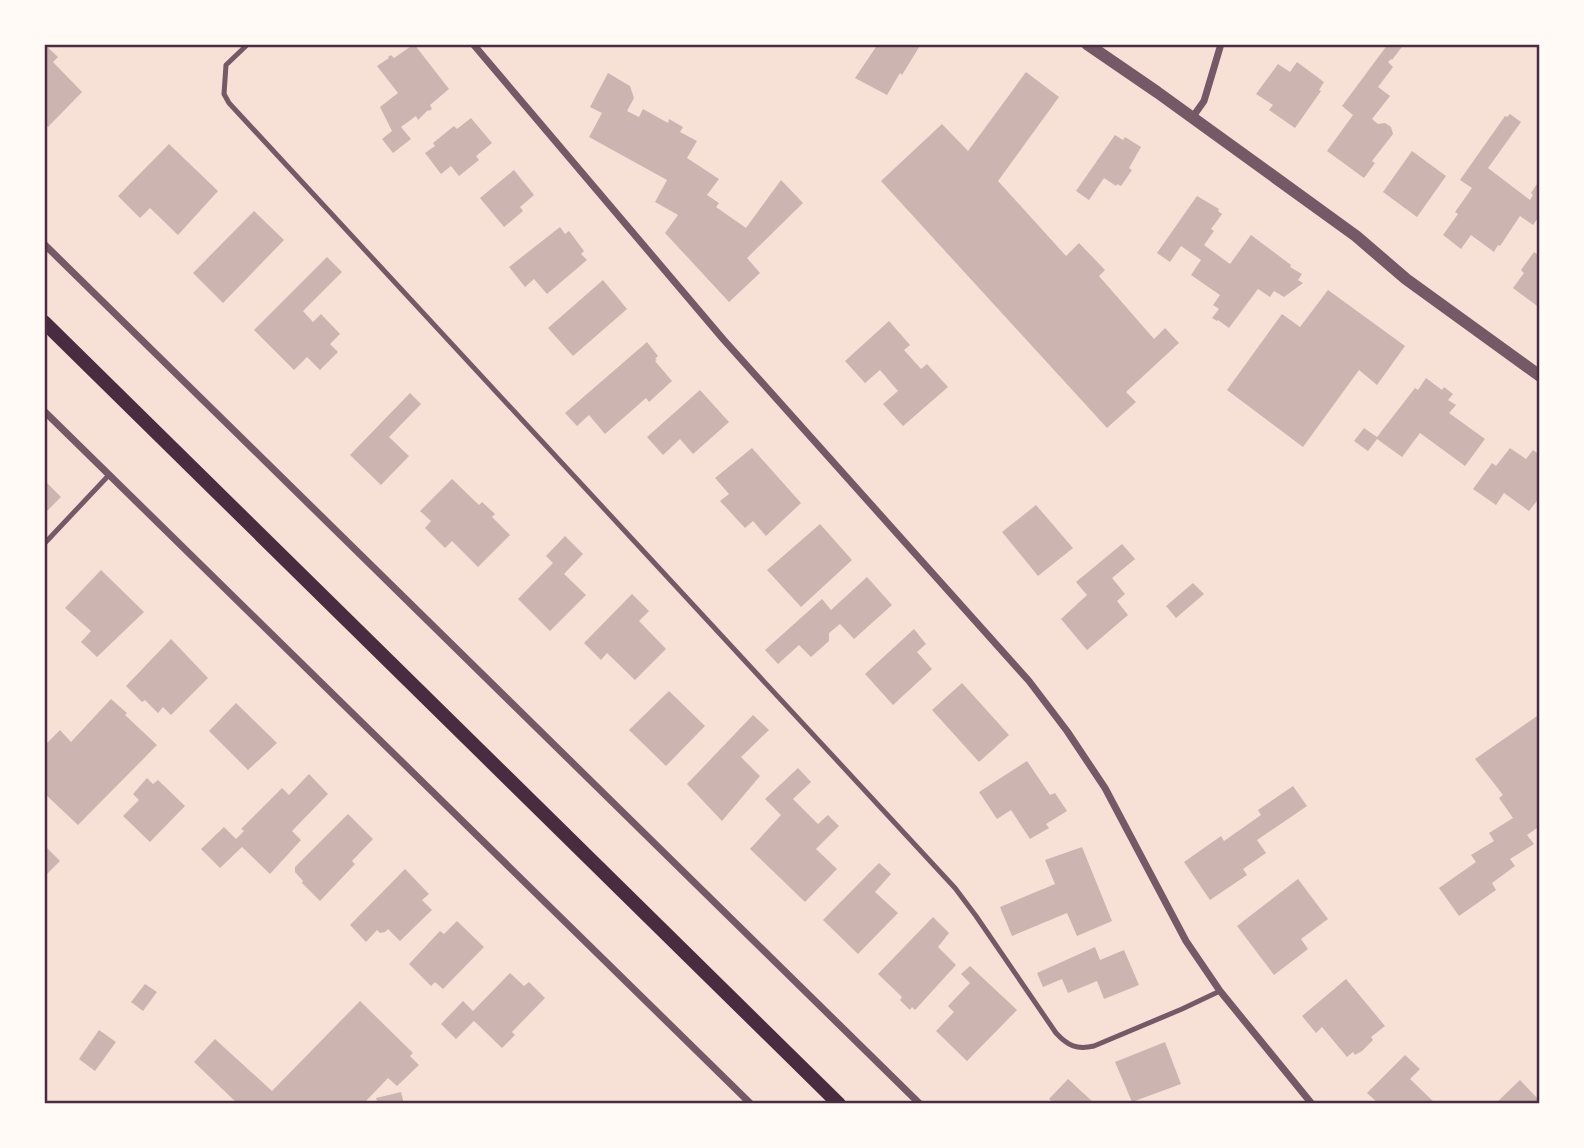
<svg xmlns="http://www.w3.org/2000/svg" width="1584" height="1148" viewBox="0 0 1584 1148" font-family="'Nunito Sans',sans-serif">
<rect width="100%" height="100%" fill="#f7e1d7"/>
<g fill="#ccb4b1">
<polygon points="44,44 58,57 53,62 82,92 48,127 44,123"/>
<polygon points="414,44 449,89 430,105 432,109 429,111 428,110 418,120 416,116 401,127 411,139 393,153 382,139 392,131 380,107 398,93 377,66 389,58 388,57 391,55 394,58"/>
<polygon points="878,44 921,44 902,75 900,73 887,95 855,78"/>
<polygon points="1388,44 1404,44 1392,60 1391,59 1388,62 1393,67 1378,87 1390,96 1372,119 1378,124 1385,123 1391,127 1393,134 1372,161 1375,163 1364,178 1327,151 1353,115 1342,106"/>
<polygon points="1297,62 1324,82 1319,90 1321,91 1295,128 1269,110 1273,105 1256,94 1278,64 1290,72"/>
<polygon points="1026,72 1059,97 998,181 1066,256 1079,243 1105,270 1099,276 1154,339 1165,328 1179,343 1126,392 1136,402 1107,428 881,181 942,124 968,151"/>
<polygon points="608,73 630,86 634,98 627,111 639,117 643,109 668,123 669,119 683,127 680,132 697,141 687,158 719,179 707,195 719,203 716,207 746,228 781,180 803,203 747,258 760,273 729,302 665,233 678,215 655,202 667,180 589,137 602,113 590,107"/>
<polygon points="1510,114 1521,122 1488,168 1530,200 1533,195 1531,193 1537,184 1540,186 1540,215 1533,225 1520,216 1500,246 1498,245 1494,252 1471,235 1461,249 1443,235 1458,214 1455,212 1472,188 1460,180 1505,116 1507,117"/>
<polygon points="471,118 492,143 476,156 479,160 459,176 451,166 441,174 425,153 435,146 433,143 454,126 457,129"/>
<polygon points="1115,135 1123,140 1125,137 1141,147 1129,168 1132,170 1121,186 1117,184 1116,186 1104,178 1089,200 1076,191"/>
<polygon points="169,144 218,191 178,235 150,208 140,218 118,196"/>
<polygon points="1412,151 1446,176 1417,217 1383,192"/>
<polygon points="514,170 534,195 520,207 523,211 504,227 480,198"/>
<polygon points="1197,196 1219,209 1218,211 1222,214 1211,229 1214,231 1204,245 1230,264 1251,235 1291,265 1290,267 1302,274 1298,280 1303,283 1284,297 1274,291 1270,297 1258,289 1229,328 1218,320 1217,321 1212,318 1219,309 1213,305 1220,295 1191,275 1201,260 1181,246 1170,262 1157,253"/>
<polygon points="254,211 284,240 223,303 193,273"/>
<polygon points="560,227 565,234 569,231 584,251 581,254 587,260 547,294 534,279 525,287 509,267"/>
<polygon points="1534,252 1540,256 1540,308 1513,288 1524,273 1521,270"/>
<polygon points="327,257 342,272 303,311 313,322 321,314 340,334 330,344 338,352 320,370 307,357 294,370 254,330"/>
<polygon points="603,280 627,309 573,356 548,328"/>
<polygon points="1328,290 1405,346 1377,385 1359,370 1303,447 1227,390 1282,314 1300,327"/>
<polygon points="889,321 910,345 904,350 921,369 927,364 948,387 903,426 883,404 898,391 880,370 865,383 845,361"/>
<polygon points="647,342 658,356 655,359 657,360 655,361 672,381 649,402 646,398 605,434 589,415 577,426 565,413"/>
<polygon points="1426,378 1442,390 1444,387 1453,394 1448,400 1456,405 1449,413 1485,439 1465,466 1420,433 1402,457 1377,439 1368,451 1354,441 1364,428 1377,437 1415,388 1418,390"/>
<polygon points="700,390 729,422 693,454 680,439 663,455 647,437"/>
<polygon points="410,393 421,404 389,437 409,456 381,485 350,455"/>
<polygon points="752,448 801,503 766,536 753,521 745,528 720,501 729,494 715,478"/>
<polygon points="1510,448 1526,459 1533,450 1540,455 1540,497 1529,511 1504,493 1496,505 1473,489 1492,463 1496,466"/>
<polygon points="452,479 479,505 482,502 495,514 492,517 510,535 478,567 452,541 445,548 425,528 431,521 420,511"/>
<polygon points="44,480 61,497 44,514"/>
<polygon points="1036,505 1073,548 1038,576 1002,532"/>
<polygon points="820,524 852,560 801,607 767,570"/>
<polygon points="565,536 583,554 564,574 586,595 550,631 518,599 553,563 546,556"/>
<polygon points="1122,544 1135,559 1112,578 1125,594 1117,601 1128,615 1087,650 1061,619 1087,595 1076,582"/>
<polygon points="101,570 144,612 97,657 81,642 91,631 65,608"/>
<polygon points="867,577 892,605 854,639 840,624 829,633 829,641 811,657 799,645 778,664 765,650 822,599 831,610"/>
<polygon points="1193,583 1204,594 1176,618 1166,606"/>
<polygon points="632,594 649,611 639,621 666,649 635,680 607,653 601,660 584,643"/>
<polygon points="914,629 926,644 917,652 932,669 893,705 865,674"/>
<polygon points="171,639 208,678 171,715 163,707 158,713 145,700 142,702 126,686"/>
<polygon points="962,683 1009,735 979,762 932,710"/>
<polygon points="669,691 705,726 666,766 629,730"/>
<polygon points="111,699 127,713 125,715 157,745 78,825 44,793 44,746 60,730 71,742"/>
<polygon points="236,703 277,743 248,770 209,731"/>
<polygon points="1540,714 1540,826 1527,835 1534,844 1510,859 1515,866 1492,883 1496,890 1459,916 1439,888 1476,862 1471,855 1494,841 1489,833 1513,818 1499,798 1503,795 1475,759"/>
<polygon points="753,715 769,730 741,757 760,776 722,821 687,784"/>
<polygon points="1027,761 1050,795 1055,793 1067,811 1046,824 1049,828 1030,839 1011,810 997,819 979,792"/>
<polygon points="798,768 811,782 793,799 818,824 828,815 839,826 816,849 837,869 805,902 750,849 781,815 765,799"/>
<polygon points="309,774 328,794 292,831 301,840 270,874 242,847 220,868 201,849 224,827 236,839 244,831 241,829 282,788 289,795"/>
<polygon points="147,778 153,784 158,780 185,806 150,842 123,816 139,800 133,794"/>
<polygon points="1293,786 1307,806 1257,840 1266,853 1243,869 1247,875 1210,900 1184,862 1221,836 1224,841 1261,815 1258,810"/>
<polygon points="348,814 373,839 352,861 355,864 320,901 302,883 303,881 295,872 295,867"/>
<polygon points="44,845 60,861 44,877"/>
<polygon points="1082,847 1112,921 1077,936 1067,913 1012,936 1000,907 1055,884 1045,860"/>
<polygon points="879,863 891,874 875,892 898,913 858,954 823,920"/>
<polygon points="405,869 429,894 422,900 432,910 400,941 388,929 385,932 380,933 377,930 366,942 350,925"/>
<polygon points="1298,879 1328,919 1301,939 1308,949 1274,975 1237,926"/>
<polygon points="933,917 949,933 938,947 956,965 915,1010 912,1007 910,1010 900,1000 902,997 878,974"/>
<polygon points="457,921 484,947 443,989 435,982 431,986 409,964 440,931 444,934"/>
<polygon points="1095,947 1100,960 1124,950 1139,985 1104,999 1097,981 1068,993 1062,979 1043,987 1037,973"/>
<polygon points="970,966 1017,1010 967,1061 936,1031 954,1012 948,1006 970,983 961,974"/>
<polygon points="510,973 524,986 529,982 545,998 512,1032 515,1035 502,1048 474,1021 456,1039 441,1024 463,1001 473,1011"/>
<polygon points="1346,979 1385,1026 1371,1037 1373,1040 1362,1051 1355,1055 1353,1052 1347,1057 1322,1027 1316,1033 1302,1016"/>
<polygon points="145,984 157,992 143,1011 131,1002"/>
<polygon points="360,1001 413,1053 410,1056 419,1065 397,1086 388,1078 366,1101 370,1104 238,1104 194,1062 215,1039 272,1091"/>
<polygon points="99,1030 116,1042 95,1071 79,1059"/>
<polygon points="1165,1042 1181,1084 1132,1102 1115,1062"/>
<polygon points="1405,1055 1420,1069 1410,1079 1436,1104 1379,1104 1367,1093"/>
<polygon points="1068,1079 1095,1104 1052,1104 1054,1103 1049,1099"/>
<polygon points="1520,1080 1540,1101 1540,1104 1495,1104"/>
<polygon points="401,1092 404,1104 378,1104 376,1098"/>
</g>
<g fill="none" stroke-linecap="round" stroke-linejoin="round">
<g stroke="#755966" stroke-width="5">
<path d="M248 44 226 65 224 94 229 103 955 888 976 916 1056 1033C1068 1046 1077 1050 1094 1046L1182 1009 1220 991"/>
<polyline points="44,544 109,475"/>
</g>
<g stroke="#755966" stroke-width="7">
<polyline points="473,44 723,339 1029,681 1067,731 1105,788 1186,941 1220,991 1312,1104"/>
<polyline points="1192,118 1204,101 1221,44"/>
<polyline points="44,244 920,1104"/>
<polyline points="44,411 751,1104"/>
</g>
<polyline stroke="#755966" stroke-width="12" points="1087,44 1157,92 1356,236 1406,279 1540,376"/>
<polyline stroke="#4a2c40" stroke-width="14" points="44,322 839,1104"/>
</g>
<rect width="1584" height="1148" fill="none" stroke="#fffaf5" stroke-width="91"/>
<rect x="46" y="46" width="1492" height="1056" fill="none" stroke="#4a2c40" stroke-width="2.5"/>
</svg>
